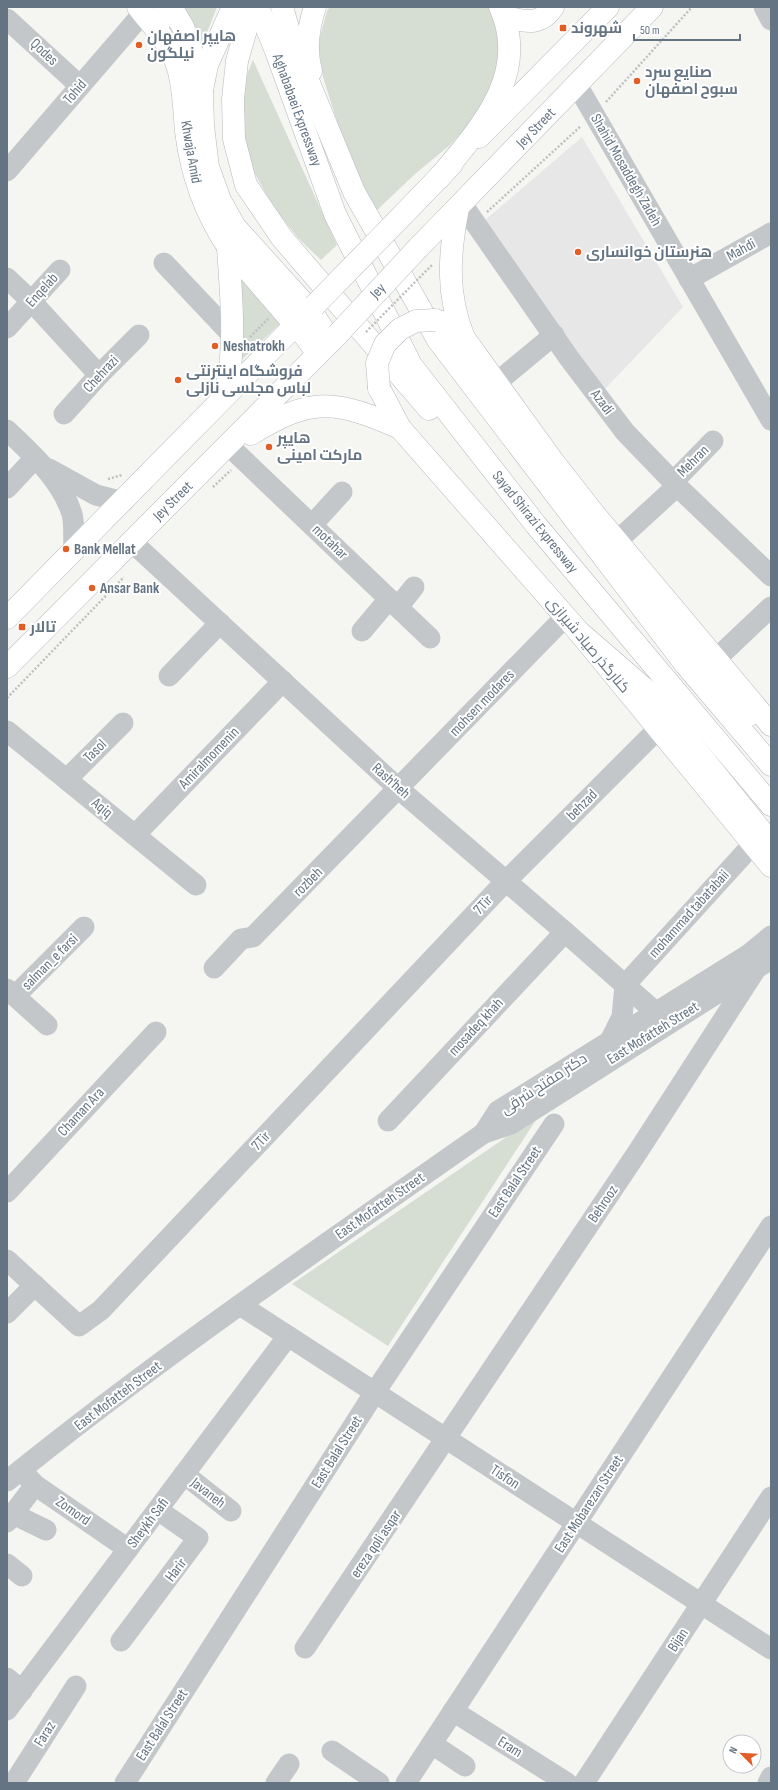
<svg xmlns="http://www.w3.org/2000/svg" width="778" height="1790" viewBox="0 0 778 1790" font-family="'Sofia Sans Condensed',Cairo,sans-serif">
<rect width="100%" height="100%" fill="#f5f6f2"/>
<polygon fill="#e6e7e6" points="582,137 683,307 603,391 484,221"/>
<g fill="#d6ddd3">
<polygon points="179,7 217,7 197,58"/>
<polygon points="330,7 492,7 501,27 502,63 482,109 450,145 415,174 375,212 341,134 323,77 318,44 327,11"/>
<polygon points="253,60 337,245 321,260 299,239 274,208 255,174 242,138 240,91"/>
<polygon points="236,271 281,323 238,363"/>
<polygon points="540,1114 388,1346 292,1284"/>
</g>
<g fill="none" stroke-linecap="round" stroke-linejoin="round">
<g stroke="#b6babe" stroke-width="23">
<g id="major">
<path d="M138 7C152 25 172 45 178 68 184 88 184 110 186 131 191 173 204 211 228 247L304 335 318 354"/>
<polyline points="171,7 183,27 197,67 202,90 203,126 208,167 220,200 235,227 310,310 331,341"/>
<polyline points="479,137 608,7"/>
<path d="M458 208C449 254 446 294 464 338"/>
<polyline points="395,223 452,164"/>
<polyline points="418,248 652,7"/>
<polyline points="435,320 445,323 464,338 552,460 595,515 771,725"/>
<polyline points="379,388 400,428 579,632 771,866"/>
<path d="M225 395C237 347 231 296 228 247"/>
<path d="M251 434C313 396 335 400 400 428"/>
<polyline points="7,618 314,306"/>
<polyline points="7,667 338,334"/>
</g>
</g>
<g stroke="#b6b9bc" stroke-width="23">
<g id="highway">
<polyline points="256,7 247,26 237,61 233,99 234,139 246,185 282,238 429,409"/>
<polyline points="258,7 276,51 335,214 411,365 536,525 771,805"/>
<polyline points="282,7 292,42 354,192 438,340 686,665 771,765"/>
<path d="M504 17C524 21 540 27 553 7"/>
<polyline points="156,30 166,7"/>
<path d="M311 71C305 49 308 28 315 7"/>
<polyline points="202,90 207,65 233,7"/>
<path d="M439 178C479 129 531 75 500 7"/>
<polyline points="625,551 668,619 749,715"/>
<polyline points="579,632 653,696 771,843"/>
</g>
</g>
<g stroke="#bdbfc1" stroke-width="2.5" stroke-dasharray="2 2" stroke-linecap="butt">
<polyline points="606,102 692,7"/>
<polyline points="487,212 581,126"/>
<polyline points="422,275 433,264"/>
<polyline points="250,337 268,319"/>
<polyline points="108,479 122,475"/>
<polyline points="213,487 231,470"/>
<polyline points="7,698 124,577"/>
</g>
<g stroke="#c3c7ca" stroke-width="21">
<polyline points="764,7 771,20"/>
<polyline points="7,19 80,86"/>
<polyline points="577,85 771,420"/>
<polyline points="7,171 143,13"/>
<polyline points="462,204 569,358 625,432 677,486 771,576"/>
<polyline points="164,263 232,335"/>
<polyline points="7,278 32,302 99,375"/>
<polyline points="689,279 771,233"/>
<polyline points="7,328 60,270"/>
<polyline points="496,383 554,335"/>
<polyline points="64,414 99,375 139,335"/>
<path d="M7 430C32 454 61 479 72 514 75 525 73 540 74 551"/>
<polyline points="230,447 430,638"/>
<polyline points="49,469 96,495 123,502"/>
<polyline points="673,482 713,441"/>
<polyline points="7,488 35,458"/>
<polyline points="312,525 342,492"/>
<polyline points="617,541 677,486"/>
<polyline points="132,542 399,789 565,932 668,1023"/>
<polyline points="398,607 414,587"/>
<polyline points="362,631 389,599"/>
<polyline points="716,659 771,607"/>
<polyline points="169,676 220,623"/>
<polyline points="7,731 196,885"/>
<polyline points="67,779 123,723"/>
<polyline points="135,835 283,681"/>
<polyline points="214,968 241,939 253,937 565,617"/>
<polyline points="625,985 753,844"/>
<polyline points="7,989 47,1025"/>
<polyline points="15,996 84,927"/>
<polyline points="609,1043 622,1017 625,985"/>
<polyline points="388,1121 565,932"/>
<polyline points="484,1133 498,1111 748,955 771,936"/>
<polyline points="7,1192 156,1032"/>
<polyline points="7,1260 79,1326 101,1310 506,881 658,729"/>
<polyline points="240,1305 771,1649"/>
<polyline points="7,1313 35,1285"/>
<polyline points="21,1470 35,1485 128,1549"/>
<polyline points="184,1474 231,1511"/>
<path d="M7 1481C160 1357 323 1246 484 1133L511 1124 771 959"/>
<polyline points="13,1514 46,1530"/>
<polyline points="7,1522 35,1485"/>
<polyline points="7,1564 22,1576"/>
<polyline points="121,1641 198,1538 158,1510"/>
<polyline points="305,1648 637,1153 754,972"/>
<polyline points="7,1678 22,1691"/>
<polyline points="7,1710 288,1336"/>
<polyline points="453,1711 567,1783"/>
<polyline points="432,1744 465,1766"/>
<polyline points="332,1751 379,1783"/>
<polyline points="14,1783 76,1686"/>
<polyline points="125,1783 375,1392 554,1124"/>
<polyline points="276,1783 289,1764"/>
<polyline points="406,1783 771,1226"/>
<polyline points="584,1783 771,1497"/>
<polyline points="768,1783 771,1777"/>
</g>
<use href="#major" stroke="#fff" stroke-width="22"/>
<use href="#highway" stroke="#fff" stroke-width="22"/>
<g stroke="#b6babe" stroke-width="23" stroke-linecap="butt">
<g id="major-bridge">
<polyline points="314,306 395,223"/>
<polyline points="338,334 418,248"/>
<polyline points="379,388 377,363 385,344 400,329 416,321 435,320"/>
</g>
</g>
<polyline stroke="#bdbfc1" stroke-width="2.5" stroke-dasharray="2 2" stroke-linecap="butt" points="366,332 422,275"/>
<use href="#major-bridge" stroke="#fff" stroke-width="22"/>
</g>
<g fill="#e15e27" stroke="#fff" stroke-width="1.5">
<rect x="559" y="24" width="8" height="8" rx="2"/>
<circle cx="139" cy="45" r="4"/>
<circle cx="637" cy="81" r="4"/>
<circle cx="578" cy="252" r="4"/>
<circle cx="215" cy="346" r="4"/>
<circle cx="178" cy="380" r="4"/>
<circle cx="269" cy="447" r="4"/>
<circle cx="66" cy="549" r="4"/>
<circle cx="92" cy="588" r="4"/>
<rect x="18" y="623" width="8" height="8" rx="2"/>
</g>
<g text-anchor="middle" dominant-baseline="central" stroke-width="4" stroke-linejoin="round" paint-order="stroke">
<g font-size="15" font-weight="bold" fill="#657483" stroke="#fff" text-anchor="start">
<text x="571" y="28">شهروند</text>
<text x="147" y="36">هایپر اصفهان<tspan x="147" dy="17">نیلگون</tspan></text>
<text x="645" y="72">صنایع سرد<tspan x="645" dy="17">سبوح اصفهان</tspan></text>
<text x="586" y="252">هنرستان خوانساری</text>
<text x="223" y="346">Neshatrokh</text>
<text x="186" y="371">فروشگاه اینترنتی<tspan x="186" dy="17">لباس مجلسی نازلی</tspan></text>
<text x="277" y="438">هایپر<tspan x="277" dy="17">مارکت امینی</tspan></text>
<text x="74" y="549">Bank Mellat</text>
<text x="100" y="588">Ansar Bank</text>
<text x="30" y="627">تالار</text>
</g>
<g font-size="15" fill="#657483" stroke="#fff">
<text transform="translate(44 52) rotate(43)">Qodes</text>
<text transform="translate(75 92) rotate(-49)">Tohid</text>
<text transform="translate(297 110) rotate(70)">Aghababaei Expressway</text>
<text transform="translate(536 128) rotate(-46)">Jey Street</text>
<text transform="translate(191 152) rotate(80)">Khwaja Amid</text>
<text transform="translate(626 170) rotate(60)">Shahid Mosaddegh Zadeh</text>
<text transform="translate(741 250) rotate(-29)">Mahdi</text>
<text transform="translate(42 290) rotate(-48)">Enqelab</text>
<text transform="translate(378 291) rotate(-47)">Jey</text>
<text transform="translate(101 374) rotate(-47)">Chehrazi</text>
<text transform="translate(602 402) rotate(53)">Azadi</text>
<text transform="translate(693 461) rotate(-45)">Mehran</text>
<text transform="translate(173 501) rotate(-45)">Jey Street</text>
<text transform="translate(535 522) rotate(51)">Sayad Shirazi Expressway</text>
<text transform="translate(330 542) rotate(44)">motahar</text>
<text transform="translate(588 645) rotate(50)">کنارگذر صیاد شیرازی</text>
<text transform="translate(482 703) rotate(-46)">mohsen modares</text>
<text transform="translate(95 751) rotate(-45)">Tasol</text>
<text transform="translate(209 758) rotate(-46)">Amiralmomenin</text>
<text transform="translate(391 781) rotate(42)">Rash'heh</text>
<text transform="translate(582 805) rotate(-45)">behzad</text>
<text transform="translate(102 808) rotate(39)">Aqiq</text>
<text transform="translate(308 882) rotate(-45)">rozbeh</text>
<text transform="translate(483 905) rotate(-47)">7Tir</text>
<text transform="translate(689 914) rotate(-48)">mohammad tabatabaii</text>
<text transform="translate(50 962) rotate(-45)">salman_e farsi</text>
<text transform="translate(476 1027) rotate(-47)">mosadeq khah</text>
<text transform="translate(653 1033) rotate(-32)">East Mofatteh Street</text>
<text transform="translate(544 1084) rotate(-33)">دکتر مفتح شرقی</text>
<text transform="translate(81 1112) rotate(-47)">Chaman Ara</text>
<text transform="translate(261 1141) rotate(-47)">7Tir</text>
<text transform="translate(515 1182) rotate(-56)">East Balal Street</text>
<text transform="translate(603 1204) rotate(-56)">Behrooz</text>
<text transform="translate(380 1206) rotate(-35)">East Mofatteh Street</text>
<text transform="translate(118 1396) rotate(-37)">East Mofatteh Street</text>
<text transform="translate(337 1452) rotate(-58)">East Balal Street</text>
<text transform="translate(505 1477) rotate(33)">Tisfon</text>
<text transform="translate(208 1493) rotate(38)">Javaneh</text>
<text transform="translate(589 1504) rotate(-57)">East Mobarezan Street</text>
<text transform="translate(73 1511) rotate(35)">Zomord</text>
<text transform="translate(148 1523) rotate(-53)">Sheykh Safi</text>
<text transform="translate(376 1544) rotate(-56)">ereza qoli asqar</text>
<text transform="translate(176 1570) rotate(-53)">Harir</text>
<text transform="translate(678 1640) rotate(-57)">Bijan</text>
<text transform="translate(162 1725) rotate(-57)">East Balal Street</text>
<text transform="translate(45 1734) rotate(-58)">Faraz</text>
<text transform="translate(510 1747) rotate(32)">Eram</text>
</g>
</g>
<rect width="778" height="1790" fill="none" stroke="#657483" stroke-width="16"/>
<g transform="translate(742 1754) rotate(294)"><circle r="19" fill="#ffffff" stroke="#c1c7cd"/>
<path d="M0-3L7 15L0 10L-7 15Z" fill="#e15e27"/>
<text y="-6" font-size="11" font-weight="bold" text-anchor="middle" fill="#657483">N</text>
</g>
<path d="M634 34v6h106v-6" fill="none" stroke="#657483" stroke-width="2"/>
<text x="640" y="34" font-size="12" fill="#657483" stroke="#ffffff" stroke-width="3" paint-order="stroke">50 m</text>
</svg>
